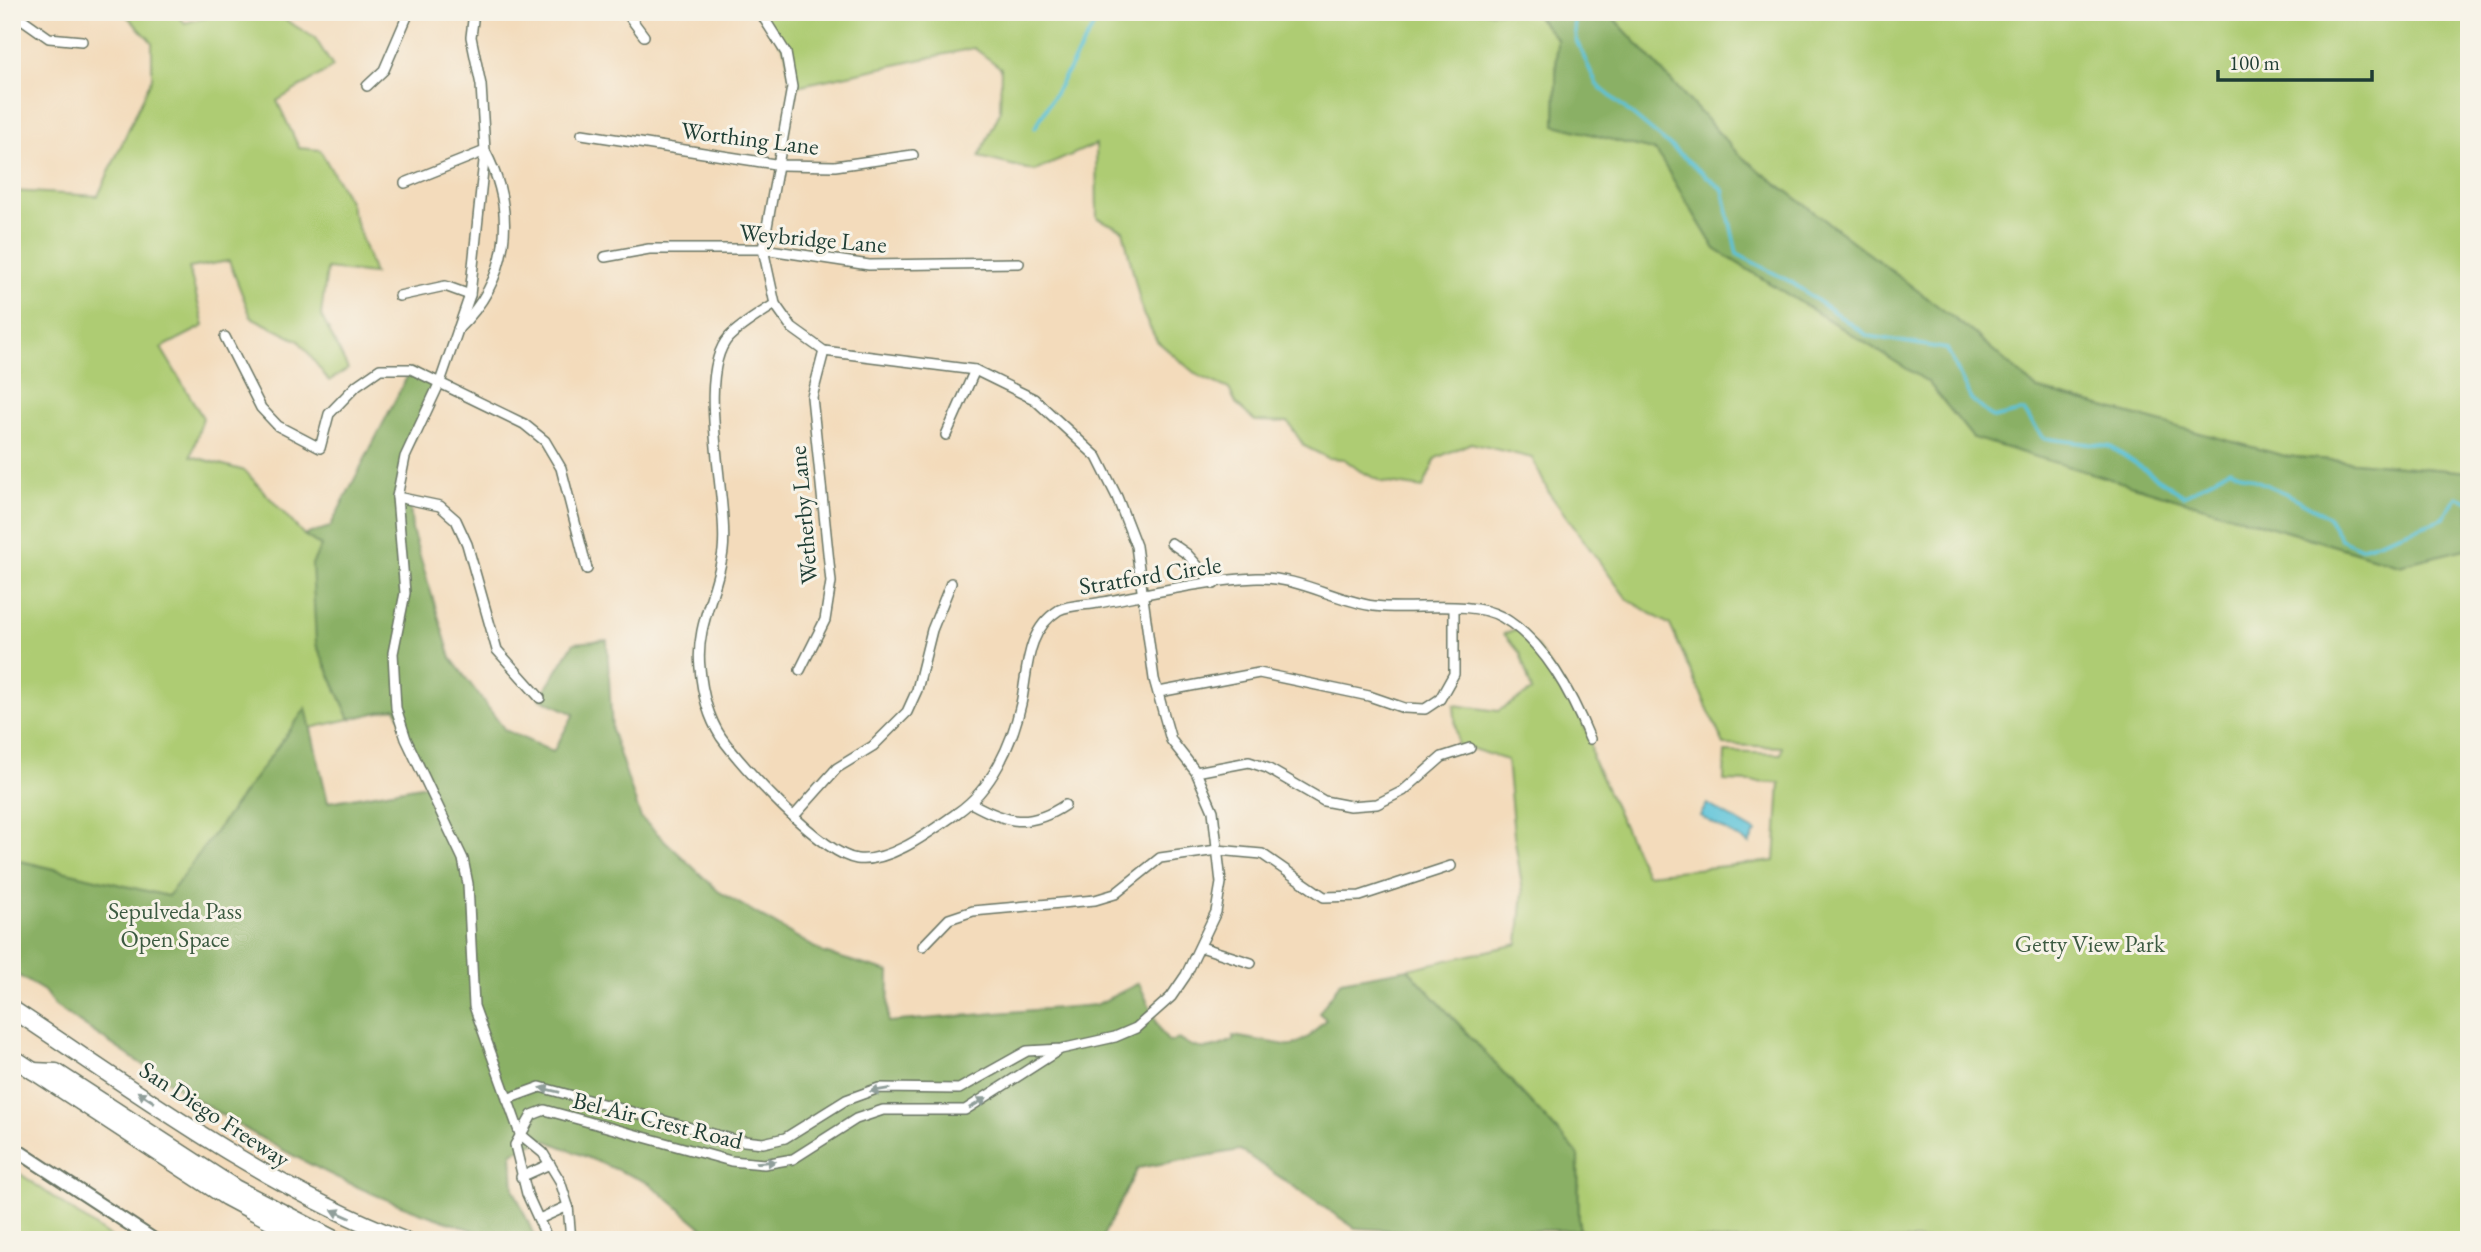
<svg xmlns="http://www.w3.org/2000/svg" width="2481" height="1252" viewBox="0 0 2481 1252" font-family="'EB Garamond',serif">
<rect width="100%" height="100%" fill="#f7f3e8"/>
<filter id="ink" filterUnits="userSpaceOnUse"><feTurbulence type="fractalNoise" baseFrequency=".0143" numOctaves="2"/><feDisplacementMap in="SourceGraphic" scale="14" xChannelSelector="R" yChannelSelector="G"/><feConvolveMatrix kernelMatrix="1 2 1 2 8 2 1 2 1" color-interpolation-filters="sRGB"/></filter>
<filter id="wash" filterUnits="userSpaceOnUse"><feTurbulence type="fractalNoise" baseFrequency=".00686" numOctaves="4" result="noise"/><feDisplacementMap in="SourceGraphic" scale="28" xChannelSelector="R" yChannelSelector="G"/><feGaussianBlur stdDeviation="1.57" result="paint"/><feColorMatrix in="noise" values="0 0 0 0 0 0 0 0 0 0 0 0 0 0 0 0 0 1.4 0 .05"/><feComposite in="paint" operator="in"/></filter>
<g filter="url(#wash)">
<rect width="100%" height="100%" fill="#f3dbbb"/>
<g fill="#aecc73" stroke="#668454" stroke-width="2">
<polygon points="123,12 175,12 185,23 227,12 272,12 315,38 333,67 277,101 299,148 320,150 348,199 374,274 327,269 321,315 348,369 329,381 299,341 251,317 229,261 189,268 204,326 161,348 203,418 191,456 245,471 304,535 321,546 316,644 350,719 310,728 306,709 185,1040 59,870 12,859 12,191 98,196 152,78 152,42"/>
<polygon points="760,12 1533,12 1557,39 1555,125 1656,151 1715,249 1928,382 1973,438 2399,565 2469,548 2469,1240 1720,1240 1579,1230 1578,1154 1408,969 1518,944 1523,892 1514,835 1507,760 1470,748 1458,752 1454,705 1498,711 1532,691 1520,653 1504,634 1518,628 1537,647 1575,704 1590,739 1593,760 1646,874 1775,861 1780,783 1724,781 1725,752 1781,754 1782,747 1724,745 1670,625 1627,599 1549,493 1532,458 1471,443 1436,458 1423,488 1382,482 1360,471 1344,459 1328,458 1304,446 1288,422 1255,421 1237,405 1229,389 1197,375 1157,341 1143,314 1123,230 1097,218 1096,144 1035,171 979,157 1000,112 1001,68 974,48 792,87 786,53"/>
<polygon points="1608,12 2469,12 2469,472 2285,456 2037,389 1977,336 1738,154"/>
<polygon points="12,1168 114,1240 12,1240"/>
</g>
<g fill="#8ab065" stroke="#54764c" stroke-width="2">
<polygon points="1533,12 1608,12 1738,154 1977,336 2037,389 2285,456 2469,472 2469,548 2399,565 1973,438 1928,382 1715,249 1656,151 1555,125 1557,39"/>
<path d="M411 369 440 382 405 457 397 497 410 500 412 530 451 658 505 730 553 752 574 714 540 698 574 643 607 640 612 732 641 818 718 891 824 953 889 972 888 1022 1096 1005 1139 983 1161 1032 1169 1042 1179 1039C1198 1052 1212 1051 1233 1040V1036L1292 1046 1310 1036 1326 1019 1319 1013 1341 981 1408 969 1578 1154 1579 1230 1423 1232 1355 1228 1240 1150 1138 1168 1101 1240H717L649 1183 543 1139 512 1153 514 1190 536 1240C497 1240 458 1226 422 1213 288 1165 172 1085 55 1006L44 991 12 972V859L168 896 306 708 328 802 427 785 396 708 350 719 316 644 312 564 321 546 304 535 330 527Z"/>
</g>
<polygon fill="#5cc3d9" stroke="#3e8086" stroke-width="2" points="1707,804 1756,832 1749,844 1700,816"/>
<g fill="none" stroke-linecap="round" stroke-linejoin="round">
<g stroke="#5cc3d9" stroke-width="3.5">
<polyline points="1573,12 1576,40 1597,85 1723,190 1737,254 1791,282 1868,336 1947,349 1971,399 1993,418 2024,411 2043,438 2111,447 2184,496 2230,469 2285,493 2327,516 2341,539 2361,548 2444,518 2457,497 2469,502"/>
<polyline points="1035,128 1102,12"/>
</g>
</g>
</g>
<g filter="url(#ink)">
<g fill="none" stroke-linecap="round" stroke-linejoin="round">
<g stroke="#697463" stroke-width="12">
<g id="street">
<polyline points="12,12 49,38 82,41"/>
<polyline points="474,12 471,37 481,85 485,151 470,295 440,382 405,457 397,497 405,593 393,653 396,708 406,739 463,859 468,884 474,1006 520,1134 543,1153 560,1181 568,1206 571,1240"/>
<polyline points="626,12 644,36"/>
<polyline points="367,86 384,70 409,12"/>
<polyline points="582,134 781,165 835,166 913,155"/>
<path d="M405 183 485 151C518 213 509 280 458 329"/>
<polyline points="605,257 649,249 763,249 869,265 1019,263"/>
<polyline points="399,296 445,286 470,295"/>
<path d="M775 304C760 314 742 324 729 337 694 374 729 500 723 551 718 591 695 626 700 668 702 692 708 717 721 737 742 767 822 854 857 859 890 863 931 831 957 813 992 789 1012 744 1021 704 1028 671 1025 631 1059 610 1068 605 1087 605 1098 603 1149 594 1206 580 1257 578 1297 576 1336 601 1374 606 1410 611 1471 599 1502 617 1545 642 1572 695 1590 739"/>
<polyline points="225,337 261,408 278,426 320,448 329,414 357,385 380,369 411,369 524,424 545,441 561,468 587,569"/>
<polyline points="946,435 975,370"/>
<polyline points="397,497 440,506 456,520 467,544 497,650 540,698"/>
<polyline points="1171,543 1187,554 1214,584"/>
<polyline points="800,670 825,620 831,582 812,397 824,351"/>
<polyline points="1159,692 1259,673 1369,696 1404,708 1425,709 1440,699 1454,674 1454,609"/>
<polyline points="1196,772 1249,762 1267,768 1324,801 1350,806 1377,804 1403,791 1442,757 1470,748"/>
<path d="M971 803C1007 823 1029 829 1065 805"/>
<polyline points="795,815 837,768 873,746 907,712 917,690 932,630 951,583"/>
<polyline points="923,946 949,919 973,911 1095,900 1115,894 1160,858 1217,850 1262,854 1324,897 1360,896 1451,866"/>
<polyline points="1201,947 1251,963"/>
<polyline points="507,1099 540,1087 735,1140 763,1143 785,1138 846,1100 879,1088 959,1089 1027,1051 1061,1049 1115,1037 1136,1028 1171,997 1186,975 1216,912 1221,883 1213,811 1196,772 1171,740 1154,679 1136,546 1117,497 1097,457 1034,399 975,370 824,351 792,328 775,304 763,249 792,87 786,53 760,12"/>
<polyline points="521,1177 550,1164"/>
<polyline points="539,1219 568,1206"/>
<polyline points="548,1240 527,1194 515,1145 532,1115 545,1110 731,1161 764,1164 793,1159 856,1119 883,1110 965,1110 1059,1050"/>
</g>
</g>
<g stroke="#697463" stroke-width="16">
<polyline id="secondary" points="12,1147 154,1240"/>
</g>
<g stroke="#697463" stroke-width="19">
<g id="highway">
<path d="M12 1009C139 1093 262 1185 404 1240"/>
<polyline points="12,1057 226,1197 307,1240"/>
<polyline points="33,1071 56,1072 235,1188 336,1240"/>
</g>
</g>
<use href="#street" stroke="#fff" stroke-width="9"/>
<use href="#secondary" stroke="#fff" stroke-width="12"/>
<use href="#highway" stroke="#fff" stroke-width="16"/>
</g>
<defs><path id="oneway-solid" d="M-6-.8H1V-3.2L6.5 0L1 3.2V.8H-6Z" transform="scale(1.75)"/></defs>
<g fill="#8f9e9a">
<use href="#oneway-solid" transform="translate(550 1090) rotate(-167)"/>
<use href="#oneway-solid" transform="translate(880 1090) rotate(171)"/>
<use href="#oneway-solid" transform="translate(146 1097) rotate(-147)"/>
<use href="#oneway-solid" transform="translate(978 1103) rotate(-30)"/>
<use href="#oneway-solid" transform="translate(766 1162) rotate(-4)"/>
<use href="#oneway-solid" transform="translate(341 1214) rotate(-156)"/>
</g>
</g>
<g text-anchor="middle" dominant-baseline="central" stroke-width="6" stroke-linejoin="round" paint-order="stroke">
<g font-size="24" fill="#1f3d34" stroke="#f7f3e8">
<text transform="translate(750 138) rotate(7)">Worthing Lane</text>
<text transform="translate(813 238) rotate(5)">Weybridge Lane</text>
<text transform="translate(803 515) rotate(-95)">Wetherby Lane</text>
<text transform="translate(1150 575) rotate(-9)">Stratford Circle</text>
<text transform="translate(215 1114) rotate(33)">San Diego Freeway</text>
<text transform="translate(658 1120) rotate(14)">Bel Air Crest Road</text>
</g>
<g font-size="24" fill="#3c5a41" stroke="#f7f3e8">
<text x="175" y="910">Sepulveda Pass<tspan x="175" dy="28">Open Space</tspan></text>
<text x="2090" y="943">Getty View Park</text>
</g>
</g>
<rect width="2481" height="1252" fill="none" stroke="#f7f3e8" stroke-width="42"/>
<path d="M2218 70v10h154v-10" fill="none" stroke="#1f3d34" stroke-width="3.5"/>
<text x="2229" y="70" font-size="21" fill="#1f3d34" stroke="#f7f3e8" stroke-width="5" paint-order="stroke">100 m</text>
</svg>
